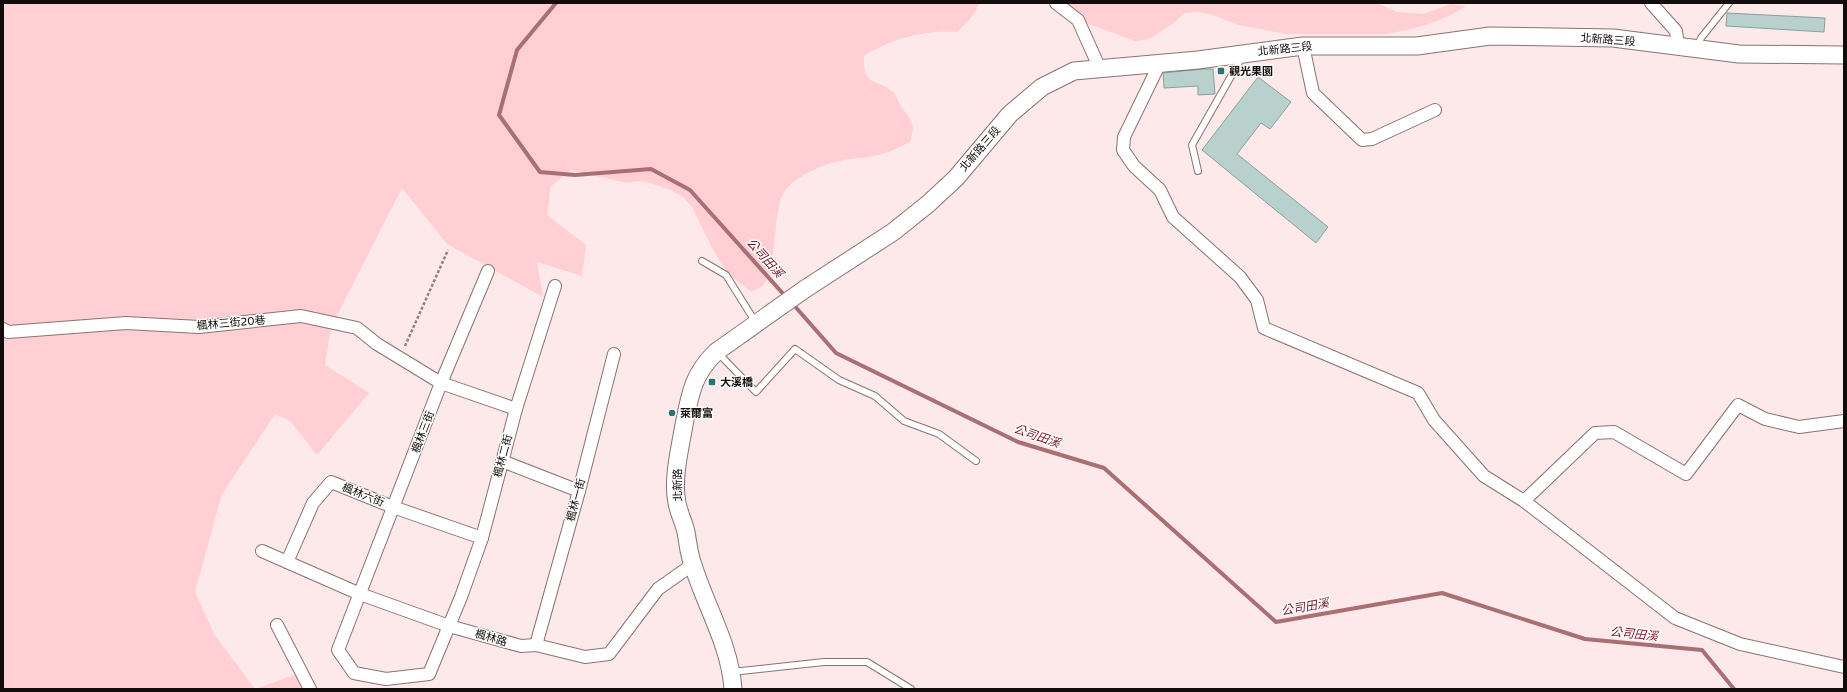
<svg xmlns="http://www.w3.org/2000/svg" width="1847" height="692" viewBox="0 0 1847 692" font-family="'Varela Round','Noto Sans TC',sans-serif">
<rect width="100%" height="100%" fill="#fde9ea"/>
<g fill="#ffcfd3">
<path d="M3 3H979C975 15 967 23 957 32 927 29 889 39 864 56 862 87 876 77 893 92 897 95 898 102 901 106 911 122 916 121 910 142 901 146 891 152 882 154 869 158 856 158 843 160 825 164 804 172 790 185 769 203 780 262 764 284 761 287 755 290 752 292L728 274 712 248 692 207 683 197 671 190 656 185 641 181 627 183 571 170 551 186 547 215 586 245 582 276 537 262 543 297 447 244 402 188 331 327 325 365 369 393 317 455 290 421 275 414 222 494 195 592 214 634 255 689H3Z"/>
<path d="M1064 3H1377L1397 12 1412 13 1423 14 1451 4 1466 6C1446 21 1411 30 1386 34H1286L1239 25 1212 15 1198 12 1185 13 1175 22 1149 39 1135 41 1081 21Z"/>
<polygon points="299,673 301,689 256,689"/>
</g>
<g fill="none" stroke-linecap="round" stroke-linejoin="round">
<g stroke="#aa6f74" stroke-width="4">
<polyline points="556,3 517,50 499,115 540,172 575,175 651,169 690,190 786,297"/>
<polyline points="792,303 836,353 1018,442 1104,468 1276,622 1442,593 1585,639 1702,650 1734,689"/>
</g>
</g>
<g fill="#b8d1cd" stroke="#88a09d">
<polygon points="1727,13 1825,18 1824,32 1726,26"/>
<polygon points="1203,69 1213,69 1215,94 1198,95 1198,86 1164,88 1163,73"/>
<polygon points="1258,77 1291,102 1270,129 1261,123 1237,154 1328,227 1316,243 1202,150"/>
</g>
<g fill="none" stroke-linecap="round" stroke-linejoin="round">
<g stroke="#887374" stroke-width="8">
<g id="lane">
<polyline points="1697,47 1701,38 1729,3"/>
<polyline points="1198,171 1192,145 1242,57"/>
<polyline points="702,261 726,275 756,323"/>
<polyline points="717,352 756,392 795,349 839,380 875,396 904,421 939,434 976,461"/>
<polyline points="732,672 824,662 867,662 911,689"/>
</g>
</g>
<g stroke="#887374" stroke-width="14">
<g id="street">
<polyline points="1056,3 1078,20 1100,69"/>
<polyline points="1651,3 1676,31 1678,46"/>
<polyline points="1303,46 1313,93 1362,140 1372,139 1435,110"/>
<polyline points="1160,63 1124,137 1123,150 1134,166 1160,190 1173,217 1240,277 1257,300 1264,328 1418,393 1434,420 1484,476 1524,501 1675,618 1740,644 1844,667"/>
<polyline points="488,271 441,383 338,650 354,673 386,679 429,674 461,597 482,538 516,409 555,286"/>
<polyline points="3,329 8,332 126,323 199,327 301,316 357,328 377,344 441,383 516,409"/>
<polyline points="502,461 579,491"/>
<polyline points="1524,501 1595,433 1614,432 1686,474 1738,405 1765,419 1799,427 1844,421"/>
<polyline points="262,551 360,594 449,626 521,646 536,645 585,657 609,654 658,589 692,565"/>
<polyline points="287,562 313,503 331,482 393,507 482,538"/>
<polyline points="277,625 310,689"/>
<polyline points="536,645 579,491 614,354"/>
</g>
</g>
<g stroke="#887374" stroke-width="19">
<path id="secondary" d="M733 689C730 645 706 607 693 565 689 555 688 543 686 532 684 523 679 513 677 503 672 480 680 448 684 425 690 394 693 374 716 352L805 289 893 232 928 204 956 178 1010 114 1042 87 1074 71 1198 60 1303 46H1417L1490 36 1613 38 1739 54 1844 55"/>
</g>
<polyline stroke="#8f8181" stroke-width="2.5" stroke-dasharray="3 2" stroke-linecap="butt" points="405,346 448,250"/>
<use href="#lane" stroke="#fff" stroke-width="6"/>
<use href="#street" stroke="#fff" stroke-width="12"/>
<use href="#secondary" stroke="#fff" stroke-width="17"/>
</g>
<g fill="#2c746e" stroke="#fcfcfc" stroke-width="1.5">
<rect x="1217" y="67" width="8" height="8" rx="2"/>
<rect x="708" y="378" width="8" height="8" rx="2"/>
<circle cx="672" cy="413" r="4"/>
</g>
<g text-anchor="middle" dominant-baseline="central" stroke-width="3" stroke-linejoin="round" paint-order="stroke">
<g font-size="11" fill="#130c0c" stroke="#fcfcfc">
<text transform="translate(1608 40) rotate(4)">北新路三段</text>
<text transform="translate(1285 49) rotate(-6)">北新路三段</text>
<text transform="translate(980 149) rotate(-49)">北新路三段</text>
<text transform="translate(231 323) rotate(-5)">楓林三街20巷</text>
<text transform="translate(423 432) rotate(-69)">楓林三街</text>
<text transform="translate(503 456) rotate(-75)">楓林二街</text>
<text transform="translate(678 485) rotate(-91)">北新路</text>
<text transform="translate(363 495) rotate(22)">楓林六街</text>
<text transform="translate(576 500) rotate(-75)">楓林一街</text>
<text transform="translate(491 638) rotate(16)">楓林路</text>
</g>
<g font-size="11" font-weight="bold" fill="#130c0c" stroke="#fcfcfc" text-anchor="start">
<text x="1229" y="71">觀光果園</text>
<text x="720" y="382">大溪橋</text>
<text x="680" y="413">萊爾富</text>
</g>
<g font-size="12" font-style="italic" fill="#76182d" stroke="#fcfcfc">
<text transform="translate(765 258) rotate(48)">公司田溪</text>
<text transform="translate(1037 436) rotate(19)">公司田溪</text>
<text transform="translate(1305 607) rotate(-10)">公司田溪</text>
<text transform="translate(1634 634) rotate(6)">公司田溪</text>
</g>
</g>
<rect width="1847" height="692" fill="none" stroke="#130c0c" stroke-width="8"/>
</svg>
